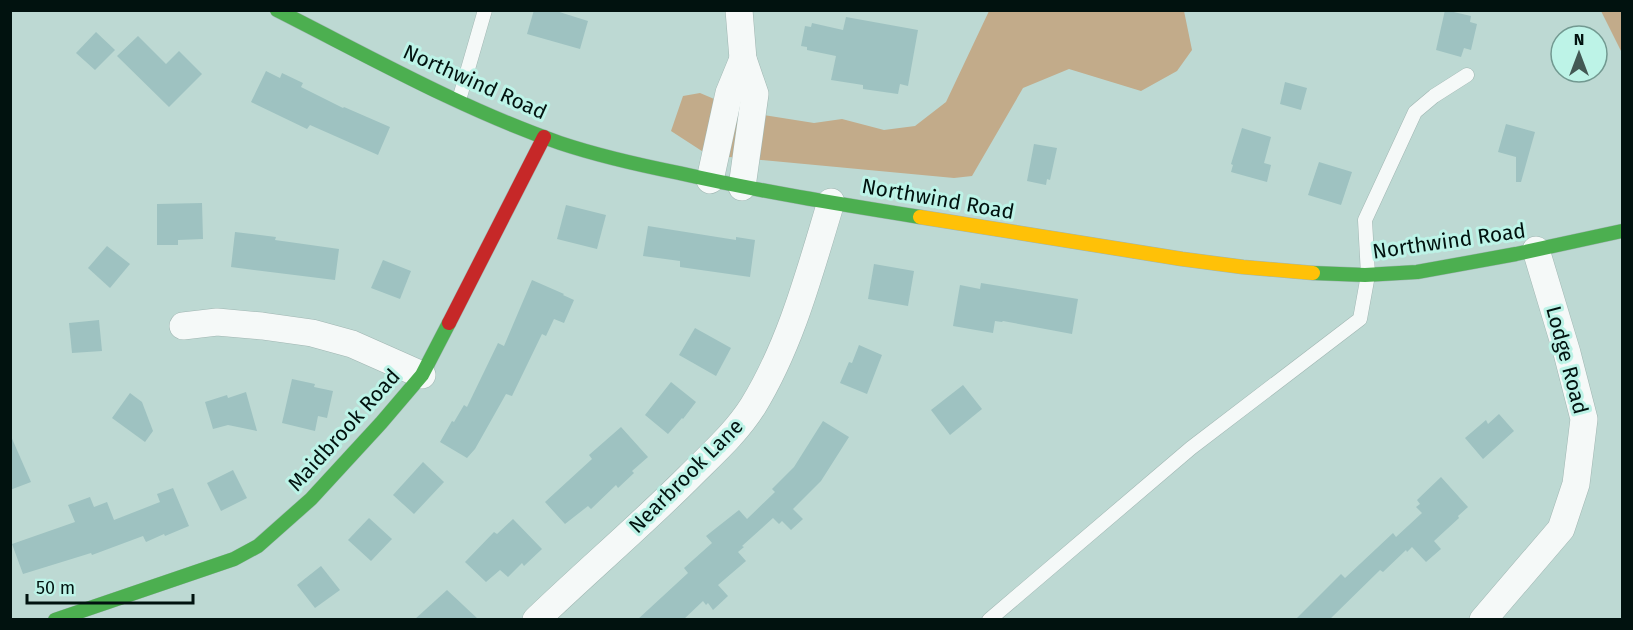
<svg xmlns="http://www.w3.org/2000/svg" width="1633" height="630" viewBox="0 0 1633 630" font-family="'Fira Sans',sans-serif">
<rect width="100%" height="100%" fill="#bdd9d3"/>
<g fill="#c2ab8a">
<polygon points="989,11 1184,11 1192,50 1177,71 1141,91 1069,69 1023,88 972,176 954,178 708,155 671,131 683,96 700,93 745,112 814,123 842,119 884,130 915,126 946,102"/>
<polygon points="1601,11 1622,11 1622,53"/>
</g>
<g fill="#9ec2c1">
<polygon points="534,10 553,10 588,21 580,49 527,34"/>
<polygon points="1445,10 1471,16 1470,22 1477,24 1471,50 1464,48 1461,57 1436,50"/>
<polygon points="846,17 918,30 908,86 900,84 898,94 863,89 863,85 831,80 836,56 807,50 807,47 801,46 805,26 811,27 812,23 843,30"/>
<polygon points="96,32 115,50 95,70 76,53"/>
<polygon points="138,36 166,64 179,51 202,74 169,107 117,56"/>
<polygon points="266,71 280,78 282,73 303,83 301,87 343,108 344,107 390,127 378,155 310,125 307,129 251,102"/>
<polygon points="1285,82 1307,88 1301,110 1280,104"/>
<polygon points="1506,124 1535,132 1521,182 1516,182 1516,157 1498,152"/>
<polygon points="1242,128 1271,137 1264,163 1271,165 1267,182 1231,172 1233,165 1231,164"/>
<polygon points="1034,144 1057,148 1050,180 1047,179 1046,185 1027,181"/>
<polygon points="1319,162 1352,172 1341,205 1308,195"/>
<polygon points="202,203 203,239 178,240 178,245 157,245 157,204"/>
<polygon points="566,205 606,215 597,249 557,239"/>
<polygon points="648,226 736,240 736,237 755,240 750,277 680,267 680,261 643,256"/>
<polygon points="235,232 276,237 275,240 339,249 335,280 231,267"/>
<polygon points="107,246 130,264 110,288 88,268"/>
<polygon points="383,260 411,271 400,299 371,288"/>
<polygon points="874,264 914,271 908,306 868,299"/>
<polygon points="532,280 564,294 563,295 574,300 564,323 554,319 546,336 542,334 512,396 506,394 475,449 467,458 440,442 452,421 454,422 464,405 467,407 498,343 504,346"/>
<polygon points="981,283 1078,299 1072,334 1003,321 1002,322 995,321 993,333 953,326 960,285 980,289"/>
<polygon points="99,320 102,351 72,353 69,323"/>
<polygon points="695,328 731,348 716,376 679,355"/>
<polygon points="859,345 882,355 867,394 840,383 849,362 852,363"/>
<polygon points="292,379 315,384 314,387 333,391 327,418 318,416 315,431 282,423"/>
<polygon points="671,382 696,402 683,419 682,418 668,434 645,415"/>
<polygon points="963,385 982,409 950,435 931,410"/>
<polygon points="246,392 257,431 228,425 213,429 205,402 227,395 228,398"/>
<polygon points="130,393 142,402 153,431 145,442 112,418"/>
<polygon points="1499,414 1514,431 1483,459 1465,438 1486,420 1488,424"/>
<polygon points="823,421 849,437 821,481 793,509 803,519 791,530 782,521 779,524 773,518 742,546 744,547 738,552 746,561 718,585 728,596 713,610 708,603 706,605 703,601 683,620 637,620 688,573 684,568 712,543 706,536 739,510 747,519 775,492 772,489 794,467"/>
<polygon points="621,427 648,457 632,471 634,473 618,488 616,485 591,509 588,506 565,524 545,502 592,459 589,455"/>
<polygon points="10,434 31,482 10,490"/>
<polygon points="423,462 444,482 414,514 393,495"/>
<polygon points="233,470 247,498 221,511 207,483"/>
<polygon points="1441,477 1468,507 1458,516 1459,518 1434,541 1441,549 1426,562 1412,547 1407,552 1406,550 1383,572 1380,570 1329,620 1295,620 1341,574 1345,578 1393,533 1396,537 1422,513 1416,507 1420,504 1417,500"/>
<polygon points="173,488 189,526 165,536 164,534 146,542 143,536 92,555 91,553 23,574 12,544 75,522 68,505 90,497 94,507 107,502 114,520 160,502 157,494"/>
<polygon points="369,518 392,539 371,561 348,540"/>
<polygon points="513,519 542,549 524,566 522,563 508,577 500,570 486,582 465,562 494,532 497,534"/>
<polygon points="321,566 340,590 315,608 297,585"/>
<polygon points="447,590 479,620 414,620"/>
</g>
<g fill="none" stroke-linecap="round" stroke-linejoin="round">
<g stroke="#a0b6b2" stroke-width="15">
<g id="lane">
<polyline points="459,100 485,10"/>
<polyline points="989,620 1191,448 1360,319 1368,275 1365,220 1415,112 1434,96 1467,75"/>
</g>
</g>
<g stroke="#a0b6b2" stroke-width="28">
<g id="street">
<polyline points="739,10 743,59 755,94 742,187"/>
<polyline points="710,180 729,93 743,59"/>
<polyline points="183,326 217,322 262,326 312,333 352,344 422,375"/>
<path d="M536 620C587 571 640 526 689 477 712 454 736 433 753 406 791 344 810 271 831 202"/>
<polyline points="1483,620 1561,529 1576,484 1584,419 1567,353 1536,250"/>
</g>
</g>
<g stroke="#a0b6b2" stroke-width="15">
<g id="fast">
<path d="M277 10C370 57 462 109 560 143 599 156 639 165 679 173 758 191 839 204 920 217"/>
<polyline points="1313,273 1365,275 1417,272 1516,254 1622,231"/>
<polyline points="55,620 234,559 258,546 311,499 381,423 422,375 449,323"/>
</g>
</g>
<g stroke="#a0b6b2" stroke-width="15">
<polyline id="slow" points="920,217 1182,259 1243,267 1313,273"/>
</g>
<g stroke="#a0b6b2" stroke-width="15">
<polyline id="jam" points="449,323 544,137"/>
</g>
<use href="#lane" stroke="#f5f9f8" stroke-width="14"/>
<use href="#street" stroke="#f5f9f8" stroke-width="27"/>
<use href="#fast" stroke="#4caf50" stroke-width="14"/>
<use href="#slow" stroke="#ffc107" stroke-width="14"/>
<use href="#jam" stroke="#c62828" stroke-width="14"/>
</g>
<g text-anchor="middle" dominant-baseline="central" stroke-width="6" stroke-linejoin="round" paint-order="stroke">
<g font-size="21" fill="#01120f" stroke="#bdf3e7">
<text transform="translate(475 82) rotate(24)">Northwind Road</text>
<text transform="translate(938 199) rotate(10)">Northwind Road</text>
<text transform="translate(1449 241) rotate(-8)">Northwind Road</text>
<text transform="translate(1567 360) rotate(75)">Lodge Road</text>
<text transform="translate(344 430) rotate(-48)">Maidbrook Road</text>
<text transform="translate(686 476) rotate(-45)">Nearbrook Lane</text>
</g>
</g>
<rect width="1633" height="630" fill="none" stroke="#01120f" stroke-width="24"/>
<g transform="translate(1579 54)"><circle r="28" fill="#bdf3e7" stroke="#729991" stroke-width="1.5"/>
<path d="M0-4.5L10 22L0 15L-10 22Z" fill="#435854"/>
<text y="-9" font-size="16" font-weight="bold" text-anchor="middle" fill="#01120f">N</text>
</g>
<path d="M27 594v9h166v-9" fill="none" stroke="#01120f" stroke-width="3"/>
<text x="36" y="594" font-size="18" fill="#01120f" stroke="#bdf3e7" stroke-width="4.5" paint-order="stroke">50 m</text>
</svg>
